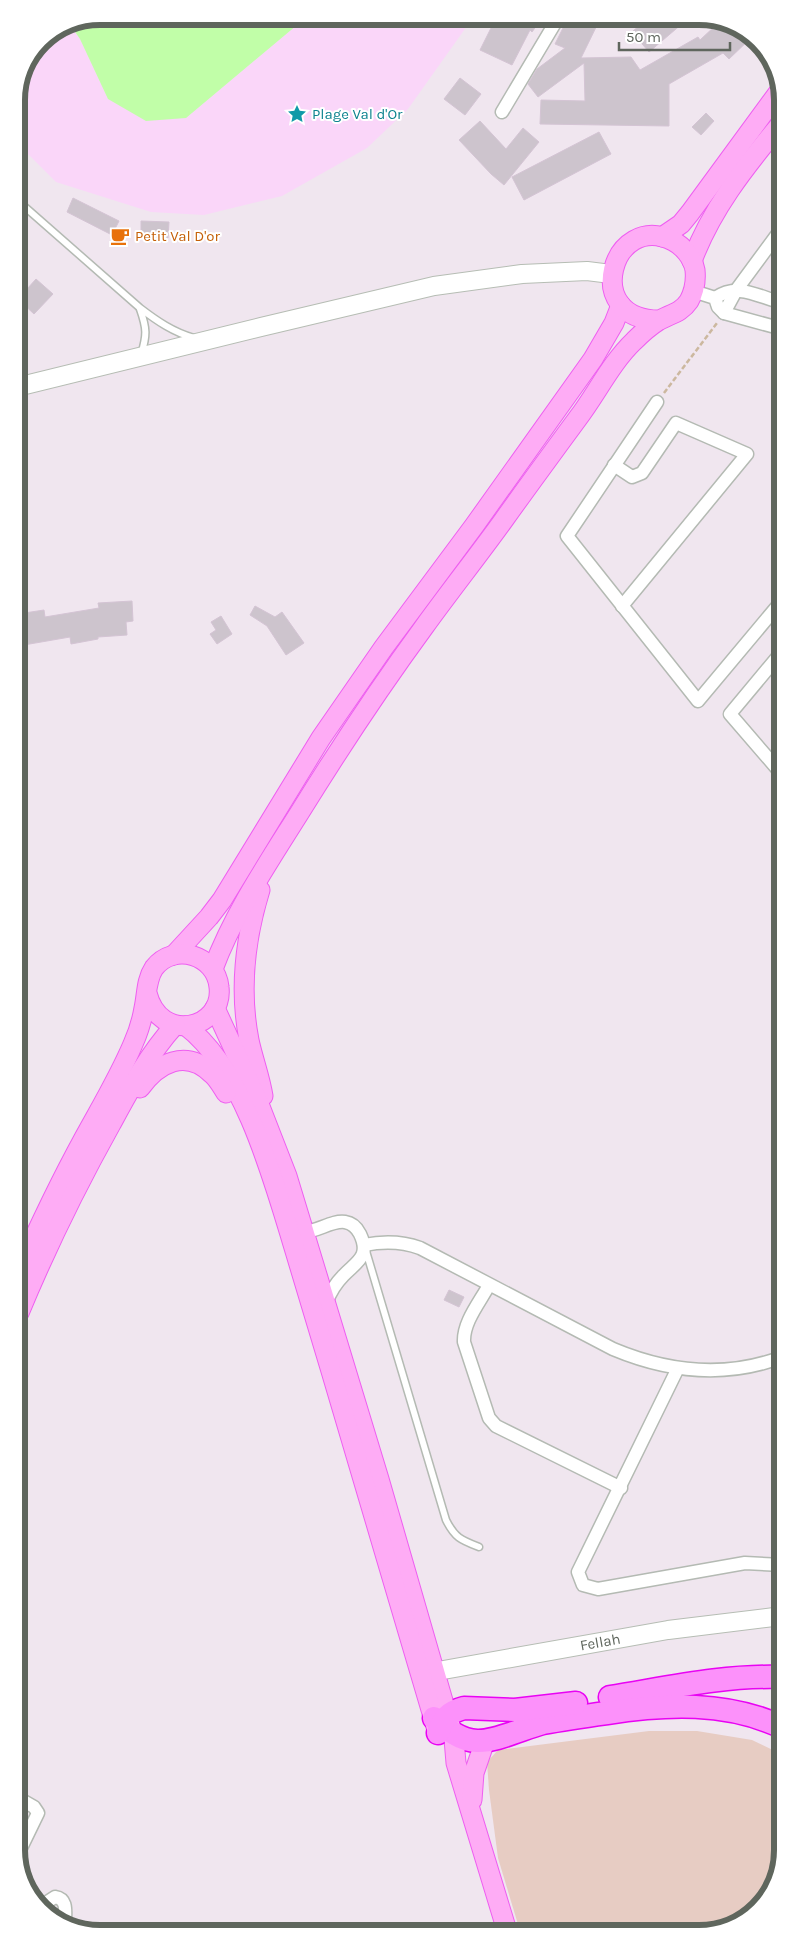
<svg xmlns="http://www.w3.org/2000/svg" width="799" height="1950" viewBox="0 0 799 1950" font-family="Karla,sans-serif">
<rect width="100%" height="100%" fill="#f0e6ef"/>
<polygon fill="#e7ccc3" points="649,1731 697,1731 752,1740 783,1755 783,1850 766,1901 726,1929 520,1931 498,1858 489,1790 487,1762 498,1750"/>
<polygon fill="#fad6f9" points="472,19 408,109 367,148 282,196 204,215 151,212 56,182 17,143 16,95 41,41 68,23 80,39 108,99 186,118 303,20"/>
<polygon fill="#c1fea8" points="303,20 186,118 146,121 108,99 80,39 69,23"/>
<g fill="#cdc4cd" stroke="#d4c4d4">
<polygon points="601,17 581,58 631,57 640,70 698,37 700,40 715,26 718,30 724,24 750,34 752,37 729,59 723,53 669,84 669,126 540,124 541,100 585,101 584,63 538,97 528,84 537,69 565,48 555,44 568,18"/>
<polygon points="649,17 690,17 649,52 632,32"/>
<polygon points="496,18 542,18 532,32 530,30 512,65 480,50"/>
<polygon points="460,78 481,94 465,115 444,99"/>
<polygon points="706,113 714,121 701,135 692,127"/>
<polygon points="480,121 506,149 523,128 539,142 504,185 491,174 459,140"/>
<polygon points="599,132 611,154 524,200 512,177"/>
<polygon points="73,198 119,221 112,235 67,212"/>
<polygon points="141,221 169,222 168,238 141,238"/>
<polygon points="36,279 53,294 34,314 18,299"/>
<polygon points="132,601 133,621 126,622 127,635 98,637 98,639 71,644 70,637 18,646 18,614 44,610 45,617 99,608 98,603"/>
<polygon points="255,606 275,617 282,612 304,643 286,655 267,626 250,615"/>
<polygon points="221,616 232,634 217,644 210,634 216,630 211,622"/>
<polygon points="449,1290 464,1297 459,1307 444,1300"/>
</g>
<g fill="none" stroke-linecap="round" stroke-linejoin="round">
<g stroke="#b4bab3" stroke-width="9">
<g id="lane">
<path d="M17 200 140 308C157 321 173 332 194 338"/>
<path d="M140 309C147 329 147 335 141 355"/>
<path d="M366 1251 446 1520C455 1538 461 1540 479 1547"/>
</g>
</g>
<g stroke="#b4bab3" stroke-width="15">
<g id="street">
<polyline points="502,112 558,18"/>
<polyline points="693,291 715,298 718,307 724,313 779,328"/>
<path d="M715 298C737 283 755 295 779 302"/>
<polyline points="724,313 737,289 779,232"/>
<polyline points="657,402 567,536 698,701 780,603"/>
<polyline points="614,465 632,477 642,473 676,423 747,454 622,606"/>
<polyline points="780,654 730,714 780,772"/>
<path d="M303 1232C317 1232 332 1220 345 1222 352 1223 357 1228 360 1234 371 1257 356 1262 343 1276 335 1284 330 1293 326 1303"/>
<path d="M364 1245C384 1241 401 1241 420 1248L613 1349C668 1372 724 1379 782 1357"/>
<path d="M489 1285C480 1302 463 1322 464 1342L489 1418 496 1426 621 1488"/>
<polyline points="678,1368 578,1572 583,1585 598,1589 745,1563 782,1565"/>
<polyline points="20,1799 34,1807 38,1813 21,1848"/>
<path d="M41 1906 55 1897C68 1899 65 1912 65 1923"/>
</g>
</g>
<g stroke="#b6bdb4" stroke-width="20">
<g id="secondary">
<polyline points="17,387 261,327 434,286 522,274 587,271 611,274"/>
<path id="s1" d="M421 1674 668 1630 782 1616"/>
</g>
</g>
<g stroke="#ee5ef0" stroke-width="21">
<g id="primary">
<polyline points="662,237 681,224 690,213 778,93"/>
<path d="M692 261C711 210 744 168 779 126"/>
<path d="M260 890C245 939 239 989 249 1040 253 1059 260 1077 263 1096"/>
<polyline points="174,955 209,917 222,900 321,738 384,647 474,526 593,359 614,323 621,305"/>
<path d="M213 969C234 913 268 863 300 812 339 749 380 687 424 627 450 591 477 557 503 521 528 486 553 452 578 418 597 393 611 363 634 341 641 334 650 326 658 321 670 314 681 313 689 301 694 292 696 280 695 270 693 258 683 246 673 241 612 210 580 321 660 320"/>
<polyline points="215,1008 259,1104 287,1176 379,1479 454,1739 456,1763 507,1931"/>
<path d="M186 1026C245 1071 274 1182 295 1251 307 1291 319 1331 331 1371 367 1490 401 1611 437 1730"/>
<path d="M140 1088C158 1063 186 1048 212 1074 218 1079 222 1087 226 1093"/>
<path d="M19 1271C39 1226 60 1182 84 1138 101 1107 119 1077 133 1044 138 1033 142 1020 144 1008 147 995 146 980 154 968 174 942 216 955 219 987 224 1029 160 1045 147 993"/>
<path d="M19 1313C46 1248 77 1185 111 1124 130 1089 148 1055 175 1025"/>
<polyline points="472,1800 474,1773 485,1741"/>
</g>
</g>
<g stroke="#e803f3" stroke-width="25">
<g id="highway">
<path d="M610 1697C667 1688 724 1675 782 1677"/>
<path d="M434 1718C447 1729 459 1740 477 1741 495 1742 524 1728 543 1723 564 1719 585 1716 607 1713 666 1704 726 1701 782 1727"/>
<path d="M438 1733C443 1718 449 1712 464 1708L515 1710 576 1703"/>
</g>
</g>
<polyline stroke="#ccb89f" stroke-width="2.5" stroke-dasharray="5 2.5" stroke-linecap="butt" points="664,393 717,323"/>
<use href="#lane" stroke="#fff" stroke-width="6"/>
<use href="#street" stroke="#fff" stroke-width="12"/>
<use href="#secondary" stroke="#fff" stroke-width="18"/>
<use href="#primary" stroke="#feacf5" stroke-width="19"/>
<use href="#highway" stroke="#fc91fa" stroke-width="22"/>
</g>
<defs>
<g id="sight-bare" transform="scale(1.5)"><path d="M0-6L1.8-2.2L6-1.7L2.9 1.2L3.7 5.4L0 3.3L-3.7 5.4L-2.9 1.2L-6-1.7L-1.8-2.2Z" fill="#0f9aa8" stroke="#fff" stroke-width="2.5" paint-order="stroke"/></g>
<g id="cafe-bare" transform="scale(1.5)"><path d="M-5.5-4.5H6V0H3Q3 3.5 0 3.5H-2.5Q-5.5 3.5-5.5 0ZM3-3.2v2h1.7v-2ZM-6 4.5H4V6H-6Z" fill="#e8710a" stroke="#fff" stroke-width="2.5" paint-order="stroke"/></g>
</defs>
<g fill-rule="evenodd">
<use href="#sight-bare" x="297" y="114"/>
<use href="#cafe-bare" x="120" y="236"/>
</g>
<g text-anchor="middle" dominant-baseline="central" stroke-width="4" stroke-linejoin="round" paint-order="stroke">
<g font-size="15" fill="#0d838f" stroke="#fff" text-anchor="start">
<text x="312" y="114">Plage Val d'Or</text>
</g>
<g font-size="15" fill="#c56008" stroke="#fff" text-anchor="start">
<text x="135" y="236">Petit Val D'or</text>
</g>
<g font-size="15" fill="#5f665d" stroke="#fff">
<text stroke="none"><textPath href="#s1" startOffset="182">Fellah</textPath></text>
</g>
</g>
<path d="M0 0H799V1950H0ZM100 25H699A75 75 0 0 1 774 100V1850A75 75 0 0 1 699 1925H100A75 75 0 0 1 25 1850V100A75 75 0 0 1 100 25Z" fill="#fff" fill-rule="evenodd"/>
<path fill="none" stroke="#5f665d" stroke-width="6" d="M100 25H699A75 75 0 0 1 774 100V1850A75 75 0 0 1 699 1925H100A75 75 0 0 1 25 1850V100A75 75 0 0 1 100 25Z"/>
<path d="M619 42v8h111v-8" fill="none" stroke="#5f665d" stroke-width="2.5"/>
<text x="626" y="42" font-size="15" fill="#5f665d" stroke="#ffffff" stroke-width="4" paint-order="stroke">50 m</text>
</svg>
